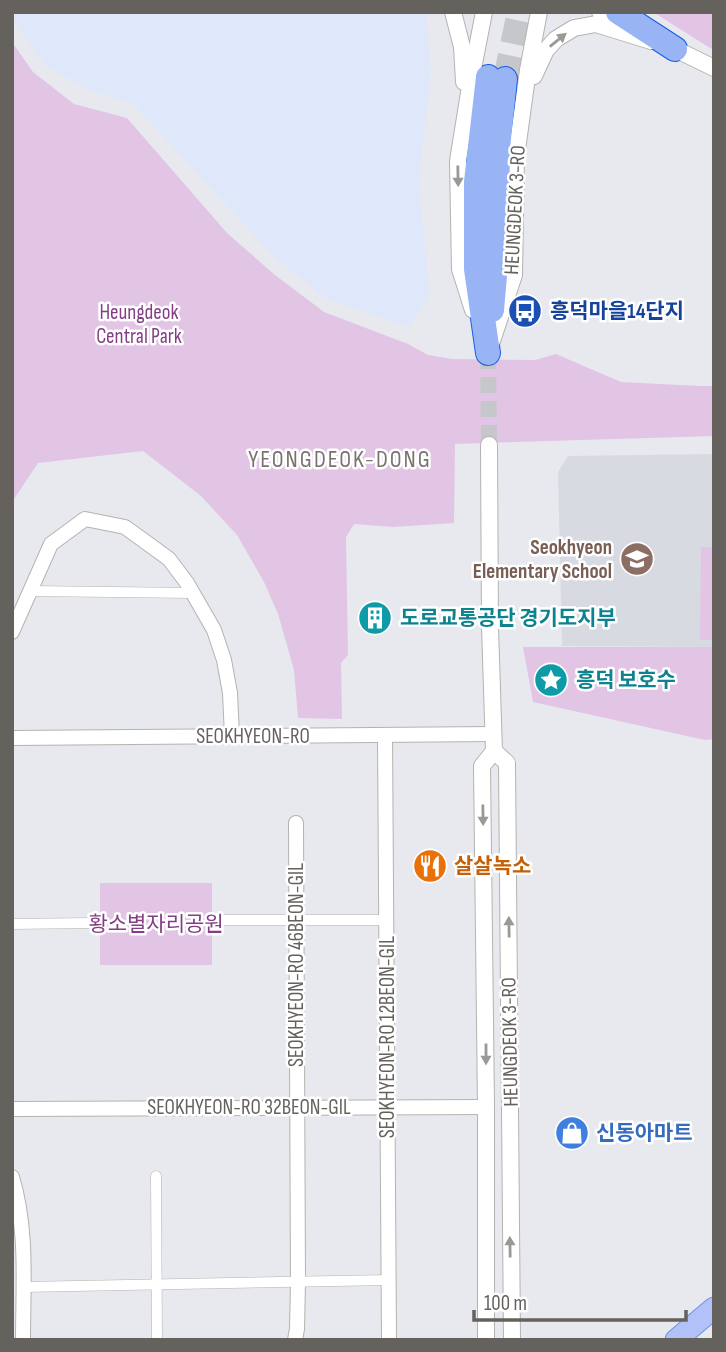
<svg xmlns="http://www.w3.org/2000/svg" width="726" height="1352" viewBox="0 0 726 1352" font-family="'Sofia Sans Condensed','Noto Sans KR',sans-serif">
<rect width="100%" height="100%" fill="#e7e9ef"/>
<polygon fill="#dfe7fb" points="12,12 425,12 431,66 419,182 429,294 409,327 324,297 274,257 133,103 90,91 45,65 12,18"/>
<polygon fill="#d8dae2" points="714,454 714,647 562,646 558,472 568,456"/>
<g fill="#e2c5e4">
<polygon points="653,12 714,12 714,49 710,48"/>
<polygon points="12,42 33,72 74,104 127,118 227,233 275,275 324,312 408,344 428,355 452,359 535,360 556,354 621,382 699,386 714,386 714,436 455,444 454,523 393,527 354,524 346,537 348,655 341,663 342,719 298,718 294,670 278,614 264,582 237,535 201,496 143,451 38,463 12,502"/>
<polygon points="701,547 714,547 714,640 700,640"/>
<polygon points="523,647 714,647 714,739 705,740 533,702"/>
<rect x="100" y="883" width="112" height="82"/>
</g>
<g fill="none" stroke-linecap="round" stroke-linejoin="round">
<polyline stroke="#c6c7cb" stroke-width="16" stroke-dasharray="16 8" stroke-linecap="butt" points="488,353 489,445"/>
<polyline stroke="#c6c7cb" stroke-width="24" stroke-dasharray="24 12" stroke-linecap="butt" points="505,79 519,12"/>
<g stroke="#b5b3af" stroke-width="11">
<g id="pedestrian">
<polyline points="30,591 193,593"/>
<polyline points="222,920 386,920"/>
<polyline points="12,924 90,923"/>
<polyline points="156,1176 157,1340"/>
<polyline points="23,1287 389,1280"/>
</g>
</g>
<g stroke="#b5b3af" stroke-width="16">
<g id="minor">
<polyline points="12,632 51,544 85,519 125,527 169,559 187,583 214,630 224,660 230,693 232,736"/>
<polyline points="385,735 389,1340"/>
<polyline points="12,738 493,734"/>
<polyline points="12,1109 486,1107"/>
<path d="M12 1177C28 1230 23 1286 23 1340"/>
<polyline points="295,1340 297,1329 298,1282 296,823"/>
</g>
</g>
<g stroke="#b5b3af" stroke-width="18">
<g id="tertiary">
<polyline points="453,12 462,47 464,82"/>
<polyline points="600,12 624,24"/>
<polyline points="669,46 714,68"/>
<polyline points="534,76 546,50 556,39 574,28 596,24 651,41"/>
<polyline points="473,310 460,269 458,161 472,74 484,12"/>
<polyline points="490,347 514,275 516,157 528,70 539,12"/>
<polyline points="494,751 507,763 512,1340"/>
<polyline points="486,1340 486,1107 482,766 494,751 490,627 489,445"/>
</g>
</g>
<g stroke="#6992e5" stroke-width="23">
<polyline id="primary" points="676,1340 714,1308"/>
</g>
<g stroke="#155ee1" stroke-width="26">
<g id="motorway">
<polyline points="618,12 675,49"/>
<polyline points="488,77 476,182 476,269 488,353"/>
<polyline points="492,310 496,264 498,148 505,79"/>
</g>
</g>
<use href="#pedestrian" stroke="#fff" stroke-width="10"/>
<use href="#minor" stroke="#fff" stroke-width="14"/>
<use href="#tertiary" stroke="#fff" stroke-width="16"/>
<use href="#primary" stroke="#b2c1f8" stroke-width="21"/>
<use href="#motorway" stroke="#99b4f4" stroke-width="24"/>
</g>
<defs><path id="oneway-solid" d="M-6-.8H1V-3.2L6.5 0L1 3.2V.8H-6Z" transform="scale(1.75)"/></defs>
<g fill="#9b9996">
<use href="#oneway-solid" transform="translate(558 40) rotate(-39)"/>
<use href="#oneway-solid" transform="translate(458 176) rotate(89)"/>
<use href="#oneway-solid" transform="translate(483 815) rotate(89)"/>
<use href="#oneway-solid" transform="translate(509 927) rotate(-91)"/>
<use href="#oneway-solid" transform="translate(486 1054) rotate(90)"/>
<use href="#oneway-solid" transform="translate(510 1247) rotate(-91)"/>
</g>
<defs>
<g id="bus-disc" transform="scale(1.75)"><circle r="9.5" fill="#1a4fb4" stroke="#fff"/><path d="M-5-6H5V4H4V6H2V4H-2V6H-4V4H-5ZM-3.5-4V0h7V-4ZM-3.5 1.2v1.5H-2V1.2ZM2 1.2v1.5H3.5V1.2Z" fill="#fff"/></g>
<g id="school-disc" transform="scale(1.75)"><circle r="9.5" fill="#8d6e63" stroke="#fff"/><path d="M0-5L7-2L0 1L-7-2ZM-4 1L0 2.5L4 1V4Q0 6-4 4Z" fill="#fff"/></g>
<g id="building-disc" transform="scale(1.75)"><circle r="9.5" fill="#0f9aa8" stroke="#fff"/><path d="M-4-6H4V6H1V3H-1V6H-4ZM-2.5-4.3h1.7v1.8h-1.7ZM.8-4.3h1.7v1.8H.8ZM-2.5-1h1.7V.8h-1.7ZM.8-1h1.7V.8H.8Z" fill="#fff"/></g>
<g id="sight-disc" transform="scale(1.75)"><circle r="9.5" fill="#0f9aa8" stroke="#fff"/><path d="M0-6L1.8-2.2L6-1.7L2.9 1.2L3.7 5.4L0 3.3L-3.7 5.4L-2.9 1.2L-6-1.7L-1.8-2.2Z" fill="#fff"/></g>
<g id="restaurant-disc" transform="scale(1.75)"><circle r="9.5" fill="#e8710a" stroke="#fff"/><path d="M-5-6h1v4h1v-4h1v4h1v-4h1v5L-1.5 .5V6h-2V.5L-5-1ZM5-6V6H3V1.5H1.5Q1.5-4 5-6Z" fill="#fff"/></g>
<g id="shop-disc" transform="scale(1.75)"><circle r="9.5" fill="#3f7fe0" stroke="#fff"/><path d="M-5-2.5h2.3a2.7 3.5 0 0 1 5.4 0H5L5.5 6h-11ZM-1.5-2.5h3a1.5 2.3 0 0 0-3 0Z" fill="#fff"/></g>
</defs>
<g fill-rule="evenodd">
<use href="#bus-disc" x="525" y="311"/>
<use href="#school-disc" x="637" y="559"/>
<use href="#building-disc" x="375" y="618"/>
<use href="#sight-disc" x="551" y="680"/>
<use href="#restaurant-disc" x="430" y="866"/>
<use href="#shop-disc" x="572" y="1133"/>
</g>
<g text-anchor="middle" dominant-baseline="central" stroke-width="5" stroke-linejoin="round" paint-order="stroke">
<g font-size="21" fill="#65625e" stroke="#fff">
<text transform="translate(515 210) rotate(-87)">HEUNGDEOK 3-RO</text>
<text x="253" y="736">SEOKHYEON-RO</text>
<text transform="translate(296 965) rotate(-90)">SEOKHYEON-RO 46BEON-GIL</text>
<text transform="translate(387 1037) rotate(-90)">SEOKHYEON-RO 12BEON-GIL</text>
<text transform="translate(510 1042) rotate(-91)">HEUNGDEOK 3-RO</text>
<text x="249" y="1107">SEOKHYEON-RO 32BEON-GIL</text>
</g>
<g font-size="21" font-weight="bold" fill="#164399" stroke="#fff" text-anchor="start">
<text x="550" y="311">흥덕마을14단지</text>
</g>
<g font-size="21" fill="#843e84" stroke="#fff">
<text x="139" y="312">Heungdeok<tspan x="139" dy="24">Central Park</tspan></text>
<text x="156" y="924">황소별자리공원</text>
</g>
<g font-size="21" font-weight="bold" fill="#785e54" stroke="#fff" text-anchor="end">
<text x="612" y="547">Seokhyeon<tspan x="612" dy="24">Elementary School</tspan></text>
</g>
<g font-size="21" font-weight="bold" fill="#0d838f" stroke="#fff" text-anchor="start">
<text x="400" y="618">도로교통공단 경기도지부</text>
<text x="576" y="680">흥덕 보호수</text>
</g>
<g font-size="21" font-weight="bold" fill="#c56008" stroke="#fff" text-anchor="start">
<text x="454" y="866">살살녹소</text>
</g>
<g font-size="21" font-weight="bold" fill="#366cbe" stroke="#fff" text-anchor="start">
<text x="596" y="1133">신동아마트</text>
</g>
<g font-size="24" letter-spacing="2" fill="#77736f" stroke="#fff">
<text x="340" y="459">YEONGDEOK-DONG</text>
</g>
</g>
<rect width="726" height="1352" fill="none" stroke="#65625e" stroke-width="28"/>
<path d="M474 1310v10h212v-10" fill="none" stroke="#65625e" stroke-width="3.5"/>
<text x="484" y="1310" font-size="21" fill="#65625e" stroke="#ffffff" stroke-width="5" paint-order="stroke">100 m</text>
</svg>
